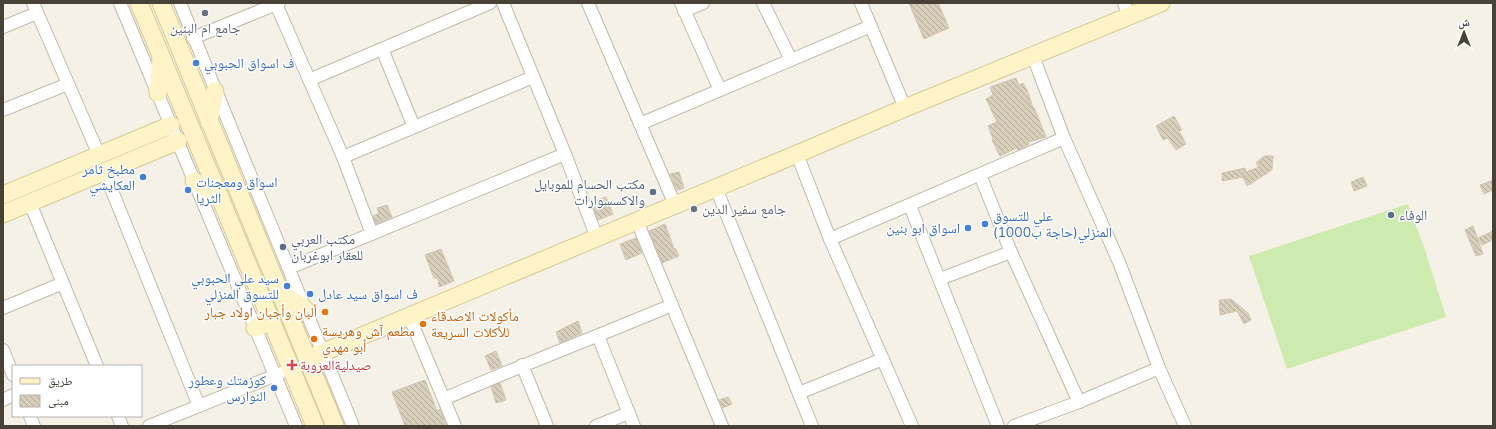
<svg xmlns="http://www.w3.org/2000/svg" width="1496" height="429" viewBox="0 0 1496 429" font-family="Mulish,'Noto Naskh Arabic',sans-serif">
<defs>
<pattern id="building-back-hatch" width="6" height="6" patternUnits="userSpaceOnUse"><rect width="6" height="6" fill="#d7cebc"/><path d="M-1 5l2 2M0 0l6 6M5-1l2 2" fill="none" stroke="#b0a99a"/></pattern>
</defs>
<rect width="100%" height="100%" fill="#f5f1e7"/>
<polygon fill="#cdebae" points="1408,204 1425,250 1446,317 1287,369 1249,256"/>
<g fill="url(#building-back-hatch)" stroke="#d2c6af">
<polygon points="909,3 938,3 949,28 924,39"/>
<polygon points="1016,78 1019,85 1023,83 1028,92 1033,108 1034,108 1036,112 1046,137 1028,142 1029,144 1023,147 1018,150 1017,148 1000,156 992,140 993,139 988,126 997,122 986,99 993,95 990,87"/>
<polygon points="1174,116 1182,130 1179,131 1186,144 1176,150 1168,138 1163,140 1156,126"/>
<polygon points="1264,156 1273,156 1272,170 1247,186 1243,177 1222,181 1222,173 1245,168 1246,172 1259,167 1256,163"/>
<polygon points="679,172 684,188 677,190 670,174"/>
<polygon points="1363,177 1367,186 1354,191 1351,182"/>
<polygon points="1493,180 1493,190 1484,194 1480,185"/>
<polygon points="606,197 613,214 598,220 591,202"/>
<polygon points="387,205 392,217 376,224 373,216 379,213 377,208"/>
<polygon points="665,224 674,249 675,248 679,256 662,263 649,231"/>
<polygon points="1473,226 1483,254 1476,256 1465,230"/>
<polygon points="1493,231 1493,240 1482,245 1478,238"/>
<polygon points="636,238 642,253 626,260 620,244"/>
<polygon points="441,249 454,281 439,287 438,278 434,278 425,255"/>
<polygon points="1219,300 1231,299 1248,313 1251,320 1244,324 1237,311 1220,315"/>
<polygon points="578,321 582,333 560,343 556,332"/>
<polygon points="496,351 502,366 491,370 485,356"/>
<polygon points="425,380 437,411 440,409 446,425 443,426 405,426 392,392"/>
<polygon points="500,383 506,400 496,403 491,387"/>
<polygon points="728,397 732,404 723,408 719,400"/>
</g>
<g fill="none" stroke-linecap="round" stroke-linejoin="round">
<g stroke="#c1baa9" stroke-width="14">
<g id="street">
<polyline points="33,3 99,155"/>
<polyline points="120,3 296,426"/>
<polyline points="180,3 353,426"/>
<polyline points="503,3 565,154 597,238"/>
<polyline points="588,3 675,205"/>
<polyline points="681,3 720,90"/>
<polyline points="763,3 791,60"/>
<polyline points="861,3 905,108"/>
<polyline points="1124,3 1129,16"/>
<polyline points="276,4 343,157 372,234"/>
<polyline points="684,11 703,3"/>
<polyline points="3,27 37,13"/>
<polyline points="193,38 279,3"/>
<polyline points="382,49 414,127"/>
<polyline points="1033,56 1064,138 1119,262 1159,368 1185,426"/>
<polyline points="309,80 490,3"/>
<polyline points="3,110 68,84"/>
<polyline points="640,124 871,26"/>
<polyline points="797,154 830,239 912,426"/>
<polyline points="343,157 533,77"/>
<polyline points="104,171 199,406"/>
<polyline points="980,175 1011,252 1079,402"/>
<polyline points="716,188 812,426"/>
<polyline points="30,203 97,366"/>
<polyline points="910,206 998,426"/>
<polyline points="637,221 722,426"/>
<polyline points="830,239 1064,138"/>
<polyline points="289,268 565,154"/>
<polyline points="940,279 1011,252"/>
<polyline points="3,308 63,283"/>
<polyline points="409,316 455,426"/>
<polyline points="598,336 634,426"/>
<polyline points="3,350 13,375"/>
<polyline points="522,365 547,426"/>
<polyline points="799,393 883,359"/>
<path d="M444 399C519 366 596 337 672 305"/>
<polyline points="3,400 13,395"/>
<polyline points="30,416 34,426"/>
<polyline points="118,416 122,426"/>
<polyline points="149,426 281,373"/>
<polyline points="596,426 629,413"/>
<polyline points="1014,426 1079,402 1159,368"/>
</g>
</g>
<g stroke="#d7c995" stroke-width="19">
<g id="secondary">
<polyline points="139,3 315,426"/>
<polyline points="161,3 335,426"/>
<polyline points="158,93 161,58"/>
<polyline points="209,122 215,91"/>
<polyline points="194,181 220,196"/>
<polyline points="3,195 171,125"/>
<polyline points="3,214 178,141"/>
<polyline points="280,292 305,309"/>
<polyline points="255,328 272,322"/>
<polyline points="307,359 797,154 905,108 1161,3"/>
</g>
</g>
<use href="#street" stroke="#fff" stroke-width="12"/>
<use href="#secondary" stroke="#fff4c7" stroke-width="17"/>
</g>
<g fill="#6b7280" stroke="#fff" stroke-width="1.5">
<circle cx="205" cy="13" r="4"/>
<circle cx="694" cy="209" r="4"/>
</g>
<g fill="#3f7fe0" stroke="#fff" stroke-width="1.5">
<circle cx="196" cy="63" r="4"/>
<circle cx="143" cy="177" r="4"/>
<circle cx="188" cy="190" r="4"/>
<circle cx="985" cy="224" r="4"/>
<circle cx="968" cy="228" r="4"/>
<circle cx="287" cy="286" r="4"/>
<circle cx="310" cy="294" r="4"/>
<circle cx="274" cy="388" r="4"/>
</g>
<g fill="#5c6f8a" stroke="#fff" stroke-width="1.5">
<circle cx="653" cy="192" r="4"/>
<circle cx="1391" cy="215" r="4"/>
<circle cx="283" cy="247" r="4"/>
</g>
<g fill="#e8710a" stroke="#fff" stroke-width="1.5">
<circle cx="325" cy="312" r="4"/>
<circle cx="423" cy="324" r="4"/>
<circle cx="314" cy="339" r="4"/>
</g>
<path fill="#e0444e" stroke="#fff" stroke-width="1.5" d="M290 359h4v4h4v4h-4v4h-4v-4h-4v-4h4z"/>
<g text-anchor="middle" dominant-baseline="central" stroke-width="3" stroke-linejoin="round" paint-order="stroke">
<g font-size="14" fill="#5b616d" stroke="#fff">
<text x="205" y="28">جامع ام البنين</text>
<text x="702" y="209" text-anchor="start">جامع سفير الدين</text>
</g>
<g font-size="14" fill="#366cbe" stroke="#fff" text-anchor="start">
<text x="204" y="63">ف اسواق الحبوبي</text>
<text x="135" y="169" text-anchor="end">مطبخ ثامر<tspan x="135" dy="16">العكايشي</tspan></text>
<text x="196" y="182">اسواق ومعجنات<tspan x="196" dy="16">الثريا</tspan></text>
<text x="993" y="216">علي للتسوق<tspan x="993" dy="16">المنزلي(حاجة ب1000)</tspan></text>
<text x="960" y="228" text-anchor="end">اسواق ابو بنين</text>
<text x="279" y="278" text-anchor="end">سيد علي الحبوبي<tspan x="279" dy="16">للتسوق المنزلي</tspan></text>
<text x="318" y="294">ف اسواق سيد عادل</text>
<text x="266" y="380" text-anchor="end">كوزمتك وعطور<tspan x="266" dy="16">النوارس</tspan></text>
</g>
<g font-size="14" fill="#4e5e75" stroke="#fff" text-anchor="start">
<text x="645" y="184" text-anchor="end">مكتب الحسام للموبايل<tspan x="645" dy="16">والاكسسوارات</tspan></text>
<text x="1399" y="215">الوفاء</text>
<text x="291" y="239">مكتب العربي<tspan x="291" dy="16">للعقار ابوغربان</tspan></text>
</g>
<g font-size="14" fill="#c56008" stroke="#fff" text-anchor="start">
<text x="317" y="312" text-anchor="end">ألبان وأجبان اولاد جبار</text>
<text x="431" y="316">مأكولات الاصدقاء<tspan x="431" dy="16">للأكلات السريعة</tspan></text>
<text x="322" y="331">مطعم آش وهريسة<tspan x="322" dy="16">أبو مهدي</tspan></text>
</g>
<g font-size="14" fill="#be3a42" stroke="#fff" text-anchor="start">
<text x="300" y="365">صيدليةالعروبة</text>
</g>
</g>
<rect width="1496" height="429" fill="none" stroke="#484236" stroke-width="8"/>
<rect x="12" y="365" width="130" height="52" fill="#ffffff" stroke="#b6b3af"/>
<rect x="20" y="378" width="20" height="6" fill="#fff4c7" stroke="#b6b3af"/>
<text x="48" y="385" font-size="12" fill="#484236">طريق</text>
<rect x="20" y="395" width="20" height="12" fill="url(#building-back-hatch)" stroke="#b6b3af"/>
<text x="48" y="405" font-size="12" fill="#484236">مبنى</text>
<g transform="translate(1464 32)" stroke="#ffffff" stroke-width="3" paint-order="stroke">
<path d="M0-3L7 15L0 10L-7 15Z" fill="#484236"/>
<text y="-6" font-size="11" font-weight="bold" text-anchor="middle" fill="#484236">ش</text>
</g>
</svg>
